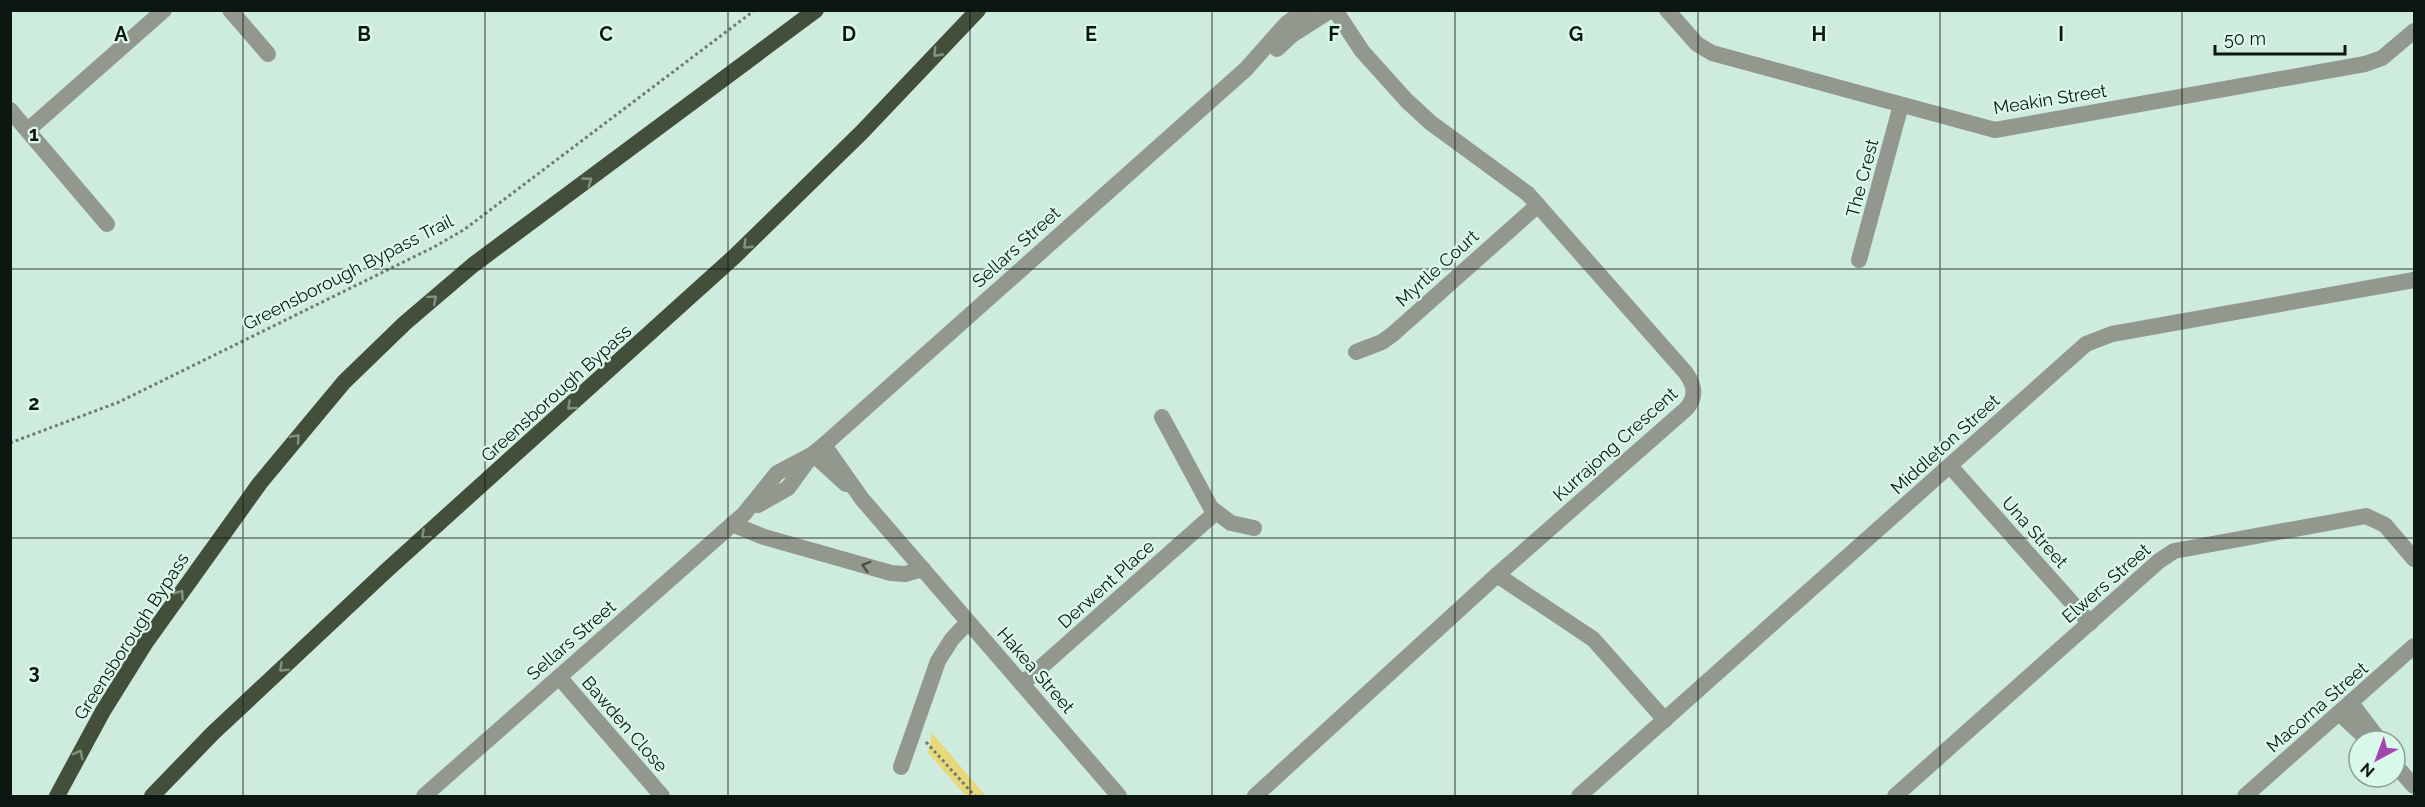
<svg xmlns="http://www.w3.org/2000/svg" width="2425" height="807" viewBox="0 0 2425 807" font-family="Raleway,sans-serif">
<rect width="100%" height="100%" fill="#ceecdd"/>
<polygon fill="#e8d87a" points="932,733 985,795 987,796 966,796 928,753"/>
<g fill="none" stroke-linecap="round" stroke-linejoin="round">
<g stroke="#6b7f75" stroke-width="3" stroke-dasharray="3 3" stroke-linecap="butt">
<polyline points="10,443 119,402 434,247 465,229 755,10"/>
<polyline points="926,742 975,796"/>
</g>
<g stroke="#92988d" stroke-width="16">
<polyline points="230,10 268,54"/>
<polyline points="1667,10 1697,44 1712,53 1995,130 2365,64 2382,58 2414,31"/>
<polyline points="1277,49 1292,35 1331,10"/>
<polyline points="10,110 107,224"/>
<polyline points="28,130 164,10"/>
<polyline points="1859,260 1901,105"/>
<polyline points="1356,352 1382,342 1393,334 1538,205"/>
<polyline points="1162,417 1211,508 1231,523 1254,528"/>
<polyline points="824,445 862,499 1119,796"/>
<polyline points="813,454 846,484"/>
<polyline points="1950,466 2090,623"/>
<polyline points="758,505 788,488 812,455"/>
<polyline points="732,524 764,537 891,573 905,574 923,569"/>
<polyline points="1497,575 1593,639 1665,720"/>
<polyline points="559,677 662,796"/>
<polyline points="1022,684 1215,513"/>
<polyline points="2352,704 2380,741"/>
<polyline points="2340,714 2369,741"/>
<polyline points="2395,765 2414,786"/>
<polyline points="901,767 938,661 952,639 968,622"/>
<polyline points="424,796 744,514 777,473 813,454 824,445 1246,69 1286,24 1305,10"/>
<path d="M1255 796 1497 575 1686 409C1697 397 1695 386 1686 373L1528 194 1431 123 1407 101 1362 51 1335 10"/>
<polyline points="1579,796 2086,344 2112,334 2414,280"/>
<polyline points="1895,796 2159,561 2174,551 2366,516 2385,525 2414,559"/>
</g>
<polyline stroke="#92988d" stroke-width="16" points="2245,796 2414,646"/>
<g stroke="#444f3b" stroke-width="16">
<polyline points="57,796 103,711 146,642 260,483 344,382 405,323 473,265 816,10"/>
<polyline points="152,796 213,733 387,570 735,256 862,132 978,10"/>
</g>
</g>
<defs><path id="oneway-chevron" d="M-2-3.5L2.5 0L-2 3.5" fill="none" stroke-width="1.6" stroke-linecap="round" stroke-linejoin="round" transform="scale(1.5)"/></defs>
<g stroke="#809381">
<use href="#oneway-chevron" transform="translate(937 53) rotate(134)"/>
<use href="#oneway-chevron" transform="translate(588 181) rotate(-36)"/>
<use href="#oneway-chevron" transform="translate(747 245) rotate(136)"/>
<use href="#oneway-chevron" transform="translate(433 299) rotate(-40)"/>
<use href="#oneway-chevron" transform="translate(571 406) rotate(138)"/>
<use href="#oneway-chevron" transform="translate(296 438) rotate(-50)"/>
<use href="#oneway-chevron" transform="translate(425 535) rotate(138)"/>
<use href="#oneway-chevron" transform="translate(180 594) rotate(-55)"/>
<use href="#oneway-chevron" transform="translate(283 668) rotate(137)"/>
<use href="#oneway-chevron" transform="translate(79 754) rotate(-62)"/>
</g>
<use stroke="#495149" href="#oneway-chevron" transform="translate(866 566) rotate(-164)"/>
<path fill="none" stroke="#0d1712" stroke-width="1.5" stroke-opacity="0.55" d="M243 10V796M485 10V796M728 10V796M970 10V796M1212 10V796M1455 10V796M1698 10V796M1940 10V796M2182 10V796M10 269H2414M10 538H2414"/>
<g text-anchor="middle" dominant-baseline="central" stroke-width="4.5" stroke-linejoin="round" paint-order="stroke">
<g font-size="18" fill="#0d1712" stroke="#dbf9ea">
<text transform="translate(2050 99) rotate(-9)">Meakin Street</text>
<text transform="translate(1862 178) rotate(-75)">The Crest</text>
<text transform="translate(1016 247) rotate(-42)">Sellars Street</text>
<text transform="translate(1437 268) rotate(-42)">Myrtle Court</text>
<text transform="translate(348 272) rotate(-27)">Greensborough Bypass Trail</text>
<text transform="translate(556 393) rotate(-42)">Greensborough Bypass</text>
<text transform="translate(1615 444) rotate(-42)">Kurrajong Crescent</text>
<text transform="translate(1945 444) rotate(-42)">Middleton Street</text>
<text transform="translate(2035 532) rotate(48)">Una Street</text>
<text transform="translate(2106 583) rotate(-41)">Elwers Street</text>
<text transform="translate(1106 584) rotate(-42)">Derwent Place</text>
<text transform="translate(131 636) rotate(-57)">Greensborough Bypass</text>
<text transform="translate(571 640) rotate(-41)">Sellars Street</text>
<text transform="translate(1036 670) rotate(49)">Hakea Street</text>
<text transform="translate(2317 707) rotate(-41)">Macorna Street</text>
<text transform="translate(625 724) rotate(49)">Bawden Close</text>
</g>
</g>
<g font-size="20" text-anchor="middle" font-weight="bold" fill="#0d1712" stroke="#dbf9ea" stroke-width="4.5" stroke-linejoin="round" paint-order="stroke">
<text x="121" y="41">A</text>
<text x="364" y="41">B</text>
<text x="606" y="41">C</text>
<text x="849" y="41">D</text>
<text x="1091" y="41">E</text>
<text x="1334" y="41">F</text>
<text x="1576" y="41">G</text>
<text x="1819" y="41">H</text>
<text x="2061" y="41">I</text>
<text x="34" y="141">1</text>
<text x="34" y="410">2</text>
<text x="34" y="679">3</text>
</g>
<rect width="2425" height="807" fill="none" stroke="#0d1712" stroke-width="24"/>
<g transform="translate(2377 759) rotate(221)"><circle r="28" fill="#dbf9ea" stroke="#899f94" stroke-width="1.5"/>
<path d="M0-4.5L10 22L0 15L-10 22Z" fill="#a246b0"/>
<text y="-9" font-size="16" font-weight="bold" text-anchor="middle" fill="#0d1712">N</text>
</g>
<path d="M2215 45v9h130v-9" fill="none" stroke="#0d1712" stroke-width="3"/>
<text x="2224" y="45" font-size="18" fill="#0d1712" stroke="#dbf9ea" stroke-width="4.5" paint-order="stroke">50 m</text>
</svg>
